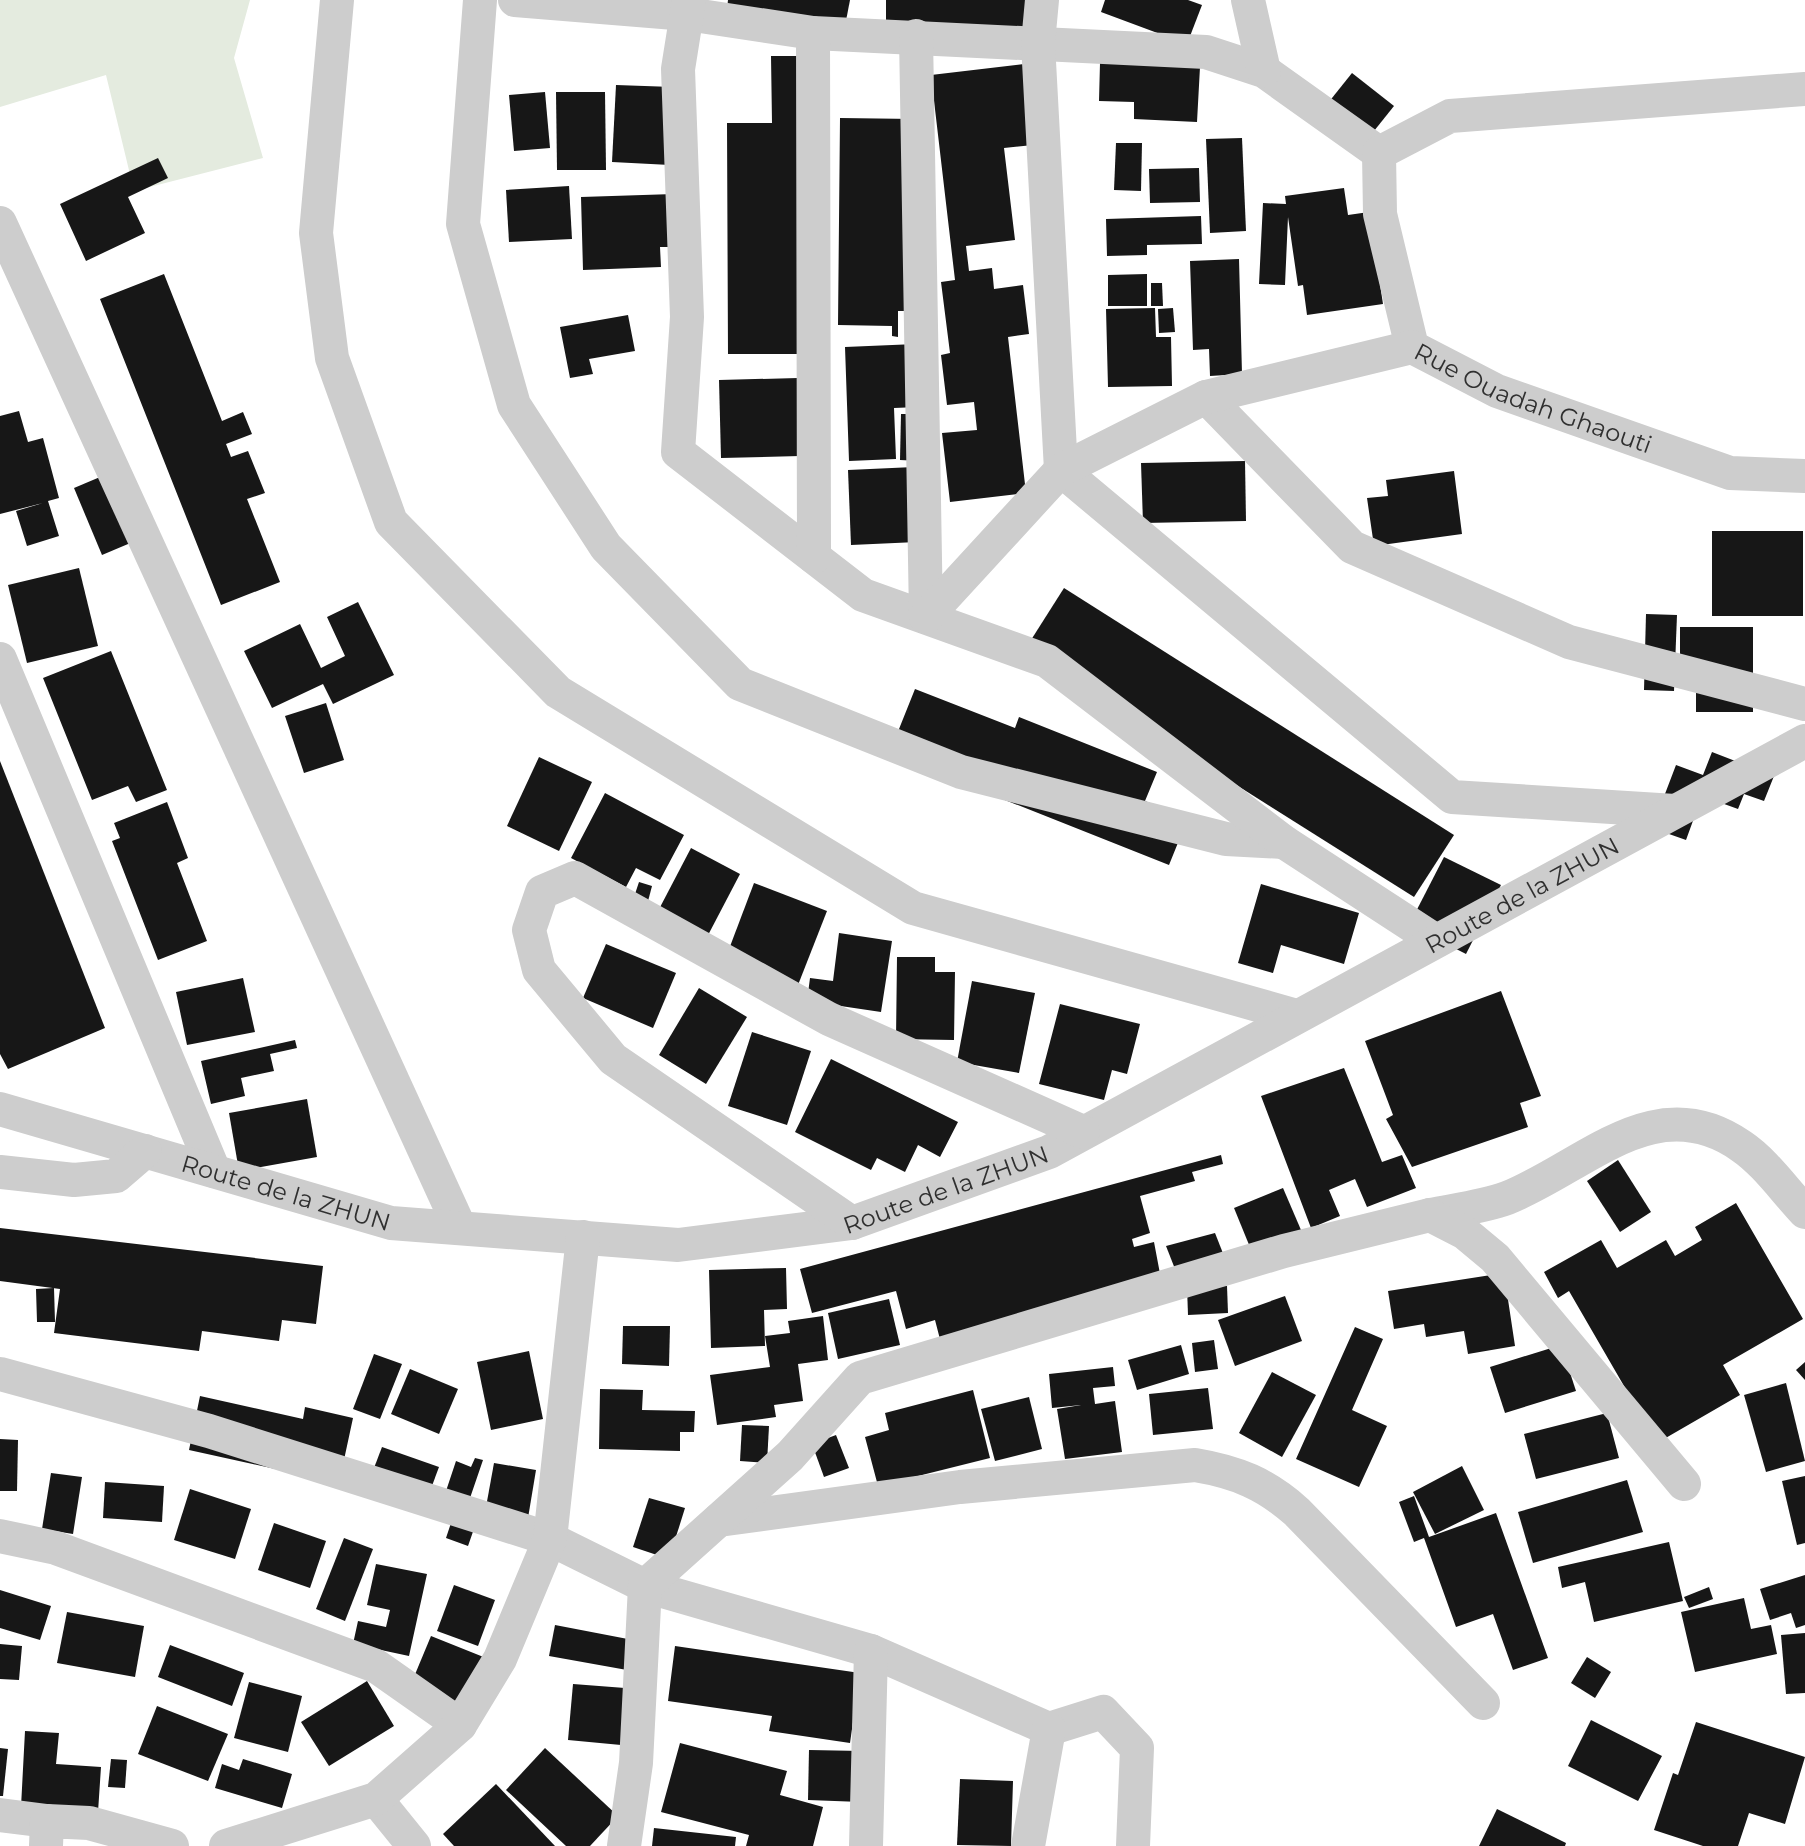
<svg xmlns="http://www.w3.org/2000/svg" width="1805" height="1846" viewBox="0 0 1805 1846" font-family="Montserrat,sans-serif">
<rect width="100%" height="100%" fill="#fff"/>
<polygon fill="#e4ebdf" points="0,0 250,0 234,58 263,158 134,191 106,75 0,107"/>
<g fill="#171717">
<polygon points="728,0 850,0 844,31 727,9"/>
<polygon points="886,0 1028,0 1027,30 886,29"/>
<polygon points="1105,0 1188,0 1202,5 1187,44 1101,12"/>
<polygon points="771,56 801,56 804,354 728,354 727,123 772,123"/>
<polygon points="1100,63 1200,67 1197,122 1134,119 1134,102 1099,101"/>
<polygon points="1024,64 1033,145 1004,148 1015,240 966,246 969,271 992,268 994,289 1023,285 1029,334 1008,337 1026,493 950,502 942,433 977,430 974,402 947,405 941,355 950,353 941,282 955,280 931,75"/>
<polygon points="1352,73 1394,106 1370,136 1328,103"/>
<polygon points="616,85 673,87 670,165 612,162"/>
<polygon points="545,92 550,148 514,151 509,95"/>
<polygon points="556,92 605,92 606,170 557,170"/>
<polygon points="840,118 915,119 913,311 898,311 898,337 892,336 892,326 838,325"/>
<polygon points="1242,138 1246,231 1210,233 1206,139"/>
<polygon points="1116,143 1142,143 1141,191 1114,190"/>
<polygon points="158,158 168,178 128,197 145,233 86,261 60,204"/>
<polygon points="1199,168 1200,202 1150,203 1149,169"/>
<polygon points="569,186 572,239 509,242 506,190"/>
<polygon points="1344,188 1348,215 1369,212 1383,304 1307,315 1303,285 1298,286 1288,217 1285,285 1259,284 1263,203 1286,204 1285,196"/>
<polygon points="674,194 683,247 660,247 661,267 583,270 581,197"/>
<polygon points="1201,216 1202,244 1147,245 1147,255 1107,256 1106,219"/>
<polygon points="1239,259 1242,374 1210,376 1209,349 1193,350 1190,261"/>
<polygon points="164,274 222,421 243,412 252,434 226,444 231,457 248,451 265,493 247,499 280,582 221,605 100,299"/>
<polygon points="1147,274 1147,306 1108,306 1108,275"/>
<polygon points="1151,283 1162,283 1163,306 1151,306"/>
<polygon points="1155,308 1156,337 1171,337 1172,386 1108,387 1106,309"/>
<polygon points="1173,308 1175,332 1159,333 1158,309"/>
<polygon points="628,315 635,351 589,359 593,374 570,378 560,327"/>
<polygon points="916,344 918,407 894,408 896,459 849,461 845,347"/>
<polygon points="798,378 800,456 721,458 719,380"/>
<polygon points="19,411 28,442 43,438 59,498 48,501 59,536 27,546 16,511 43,503 0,514 0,416"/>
<polygon points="901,414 922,414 921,461 900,460"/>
<polygon points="1245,461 1246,521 1143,523 1141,463"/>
<polygon points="914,467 917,542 851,545 848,470"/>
<polygon points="119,469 147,536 102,555 74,488"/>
<polygon points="1454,471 1462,534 1374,546 1367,498 1388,496 1386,480"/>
<rect x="1712" y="531" width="91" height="85"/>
<polygon points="79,568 98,646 27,663 8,585"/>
<polygon points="1064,588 1454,835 1414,897 1024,651"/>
<polygon points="358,602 394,675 333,704 323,684 272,708 244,651 300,624 321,668 345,656 327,617"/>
<polygon points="1646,614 1677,615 1674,691 1644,690"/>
<polygon points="1680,627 1753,627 1753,712 1696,712 1696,663 1680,663"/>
<polygon points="111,651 167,790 136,802 128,786 92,800 43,678"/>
<polygon points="915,689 1015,728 1019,717 1157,772 1145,801 1188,818 1169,865 889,754"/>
<polygon points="326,703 344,760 304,773 285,716"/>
<polygon points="1712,752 1774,776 1764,801 1744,794 1738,809 1702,796 1686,840 1652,828 1676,765 1703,775"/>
<polygon points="539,757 592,782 559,851 507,826"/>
<polygon points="0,761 105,1028 8,1069 0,1054"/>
<polygon points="605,793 684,835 660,880 636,868 626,887 571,858"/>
<polygon points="167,802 188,858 177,863 207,941 158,960 112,841 120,838 114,823"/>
<polygon points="691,848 740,874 706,939 657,913"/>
<polygon points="1444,857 1501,885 1466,954 1409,925"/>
<polygon points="639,882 652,886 647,905 633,900"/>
<polygon points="754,883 827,911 798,985 726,957"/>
<polygon points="1261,884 1359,913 1344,964 1281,945 1273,973 1238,963"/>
<polygon points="839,933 892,941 881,1012 807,1001 810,978 833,981"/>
<polygon points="606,944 676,973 653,1028 583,998"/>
<polygon points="897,957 935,957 935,972 955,972 954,1040 896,1039"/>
<polygon points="243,978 255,1032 187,1045 176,992"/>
<polygon points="972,981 1035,993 1019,1073 957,1062"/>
<polygon points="699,988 747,1017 706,1084 659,1055"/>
<polygon points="1501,991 1541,1096 1520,1103 1528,1127 1412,1167 1386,1119 1393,1115 1365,1041"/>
<polygon points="1060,1004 1140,1024 1127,1074 1112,1070 1104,1100 1039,1084"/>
<polygon points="752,1032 811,1051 787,1125 728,1106"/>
<polygon points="295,1040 297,1048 270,1054 274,1071 241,1078 245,1096 211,1104 201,1061"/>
<polygon points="831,1059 958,1122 940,1157 918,1145 905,1172 877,1158 871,1170 795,1132"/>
<polygon points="1344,1068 1382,1162 1402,1155 1416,1188 1367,1207 1355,1179 1329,1190 1340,1216 1311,1228 1261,1096"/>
<polygon points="307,1099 317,1157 239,1171 229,1113"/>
<polygon points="1221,1155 1223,1164 1192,1172 1195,1181 1140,1196 1150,1233 1132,1239 1134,1247 1154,1242 1161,1279 942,1347 935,1320 906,1329 896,1291 812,1313 800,1269"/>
<polygon points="1618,1160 1651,1212 1620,1232 1587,1181"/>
<polygon points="1283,1188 1304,1237 1254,1257 1234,1208"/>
<polygon points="1736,1203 1803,1319 1723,1365 1740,1395 1657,1443 1569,1291 1558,1298 1544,1272 1601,1240 1617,1268 1666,1240 1675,1256 1702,1240 1695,1227"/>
<polygon points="0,1228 323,1266 316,1324 282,1320 279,1341 202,1331 199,1351 54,1333 60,1289 0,1281"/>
<polygon points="1215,1233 1226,1261 1177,1274 1166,1246"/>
<polygon points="786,1268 787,1309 764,1310 765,1346 711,1348 709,1270"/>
<polygon points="1504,1273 1515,1346 1468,1354 1464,1331 1426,1337 1424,1324 1394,1329 1388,1291"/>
<polygon points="1227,1286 1228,1313 1188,1315 1187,1287"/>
<polygon points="54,1288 55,1322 37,1322 36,1289"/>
<polygon points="1285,1296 1302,1341 1235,1366 1218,1320"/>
<polygon points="889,1299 900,1345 838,1359 828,1313"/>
<polygon points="823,1316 828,1360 798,1364 803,1401 774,1405 776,1417 717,1425 710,1375 770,1367 765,1336 790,1333 788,1321"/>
<polygon points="623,1326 670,1326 669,1366 622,1364"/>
<polygon points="1355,1327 1383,1339 1352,1410 1387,1426 1359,1487 1296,1459"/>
<polygon points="1214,1340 1218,1369 1195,1372 1192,1343"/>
<polygon points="1181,1345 1189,1374 1137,1390 1128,1360"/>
<polygon points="1561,1345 1576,1391 1505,1413 1490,1367"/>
<polygon points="529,1351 543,1419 491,1430 477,1362"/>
<polygon points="374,1354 402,1364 380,1419 353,1409"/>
<polygon points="1805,1362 1805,1380 1796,1370"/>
<polygon points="1113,1367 1115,1386 1093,1388 1095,1404 1115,1401 1122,1452 1065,1459 1057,1409 1081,1405 1052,1408 1049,1374"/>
<polygon points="410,1369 458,1389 439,1434 391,1414"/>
<polygon points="1272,1372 1316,1395 1282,1457 1239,1433"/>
<polygon points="1786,1383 1805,1461 1766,1472 1744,1395"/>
<polygon points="1208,1388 1213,1429 1153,1435 1149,1394"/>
<polygon points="600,1389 643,1390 642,1410 695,1411 694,1432 680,1432 680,1451 599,1449"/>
<polygon points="973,1390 990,1458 878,1486 865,1437 889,1430 885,1413"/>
<polygon points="200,1396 303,1419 305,1407 353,1418 339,1483 189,1450"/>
<polygon points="1029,1397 1042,1449 995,1461 981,1409"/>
<polygon points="1607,1413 1619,1458 1536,1479 1524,1434"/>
<polygon points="742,1425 769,1426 767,1463 740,1461"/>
<polygon points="836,1435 849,1468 824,1477 812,1444"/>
<polygon points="0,1439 18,1440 17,1491 0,1491"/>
<polygon points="382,1447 439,1467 423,1510 366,1489"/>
<polygon points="475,1458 483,1460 470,1498 483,1503 468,1546 446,1538 460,1496 446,1491 456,1461 471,1467"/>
<polygon points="494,1463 536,1470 525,1536 482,1529"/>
<polygon points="1462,1466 1484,1510 1435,1534 1413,1492"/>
<polygon points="51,1473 82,1477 73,1534 42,1529"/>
<polygon points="1805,1476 1805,1543 1797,1545 1782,1481"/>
<polygon points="1627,1480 1643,1532 1533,1563 1518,1512"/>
<polygon points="105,1482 164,1486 162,1522 103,1518"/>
<polygon points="190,1489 251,1509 235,1559 174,1540"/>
<polygon points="1414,1496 1429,1537 1496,1513 1548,1658 1513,1670 1493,1614 1456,1627 1424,1538 1414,1542 1399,1502"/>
<polygon points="649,1498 685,1508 669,1559 633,1547"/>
<polygon points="274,1523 326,1541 310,1588 258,1570"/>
<polygon points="344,1538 373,1549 345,1621 316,1609"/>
<polygon points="1669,1542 1683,1601 1594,1622 1585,1582 1562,1588 1558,1567"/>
<polygon points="376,1564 427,1574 409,1656 353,1644 358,1621 386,1627 390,1610 367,1605"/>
<polygon points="1805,1575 1805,1625 1796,1628 1791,1613 1770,1620 1760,1589"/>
<polygon points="454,1585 495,1600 478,1646 437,1631"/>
<polygon points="1709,1587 1713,1599 1689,1608 1684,1597"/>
<polygon points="0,1590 51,1606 40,1640 0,1628"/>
<polygon points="1744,1598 1751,1629 1771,1625 1777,1654 1695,1672 1681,1612"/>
<polygon points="67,1612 144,1626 135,1677 57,1663"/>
<polygon points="555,1625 633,1640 627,1670 549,1656"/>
<polygon points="1805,1633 1805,1693 1786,1694 1781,1635"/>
<polygon points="431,1636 486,1658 467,1706 411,1684"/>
<polygon points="0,1644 22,1646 19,1680 0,1679"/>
<polygon points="170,1645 244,1673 232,1706 158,1677"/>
<polygon points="675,1646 860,1673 850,1743 769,1731 772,1716 668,1701"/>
<polygon points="1587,1657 1611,1672 1595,1698 1571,1683"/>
<polygon points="367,1681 394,1726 329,1766 301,1722"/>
<polygon points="249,1682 302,1696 288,1752 234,1738"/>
<polygon points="573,1684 625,1688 621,1745 568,1740"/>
<polygon points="157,1706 228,1734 208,1781 138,1754"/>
<polygon points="1591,1720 1662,1756 1638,1801 1568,1766"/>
<polygon points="1696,1722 1805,1757 1785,1824 1749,1813 1738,1846 1703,1846 1654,1830 1673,1773 1678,1775"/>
<polygon points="25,1731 59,1733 56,1764 101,1767 98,1812 21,1807"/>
<polygon points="680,1743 787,1771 780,1795 823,1807 813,1846 746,1846 749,1835 661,1812"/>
<polygon points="0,1748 8,1749 3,1796 0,1796"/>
<polygon points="545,1748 618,1816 590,1846 566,1846 506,1790"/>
<polygon points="809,1750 862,1751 861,1802 808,1800"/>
<polygon points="111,1759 127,1760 125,1788 108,1787"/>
<polygon points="243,1759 292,1774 282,1808 215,1788 222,1764 239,1770"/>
<polygon points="960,1779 1013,1781 1011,1846 957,1845"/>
<polygon points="496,1784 555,1846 454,1846 443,1834"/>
<polygon points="1497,1809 1566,1843 1565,1846 1479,1846"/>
<polygon points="654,1828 736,1837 735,1846 652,1846"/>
</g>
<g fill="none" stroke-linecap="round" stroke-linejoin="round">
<g stroke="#cdcdcd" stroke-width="34">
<polyline points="337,0 316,233 332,358 391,522 558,692 913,908 1297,1016"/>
<polyline points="480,0 463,224 514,405 606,547 740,684 961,772 1226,839 1284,842"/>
<polyline points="515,0 687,14 813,33 1206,52 1264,71 1379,153"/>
<polyline points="689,0 678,69 687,317 678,452 863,595 1047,661 1284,842 1436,941"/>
<polyline points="1042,0 1038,43 1061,470 1452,797 1675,811"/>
<polyline points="1248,0 1264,71"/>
<polyline points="813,33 814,557"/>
<polyline points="916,36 926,617"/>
<path id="s1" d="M1805 89 1450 116 1379 153 1380 214 1412 347 1497 391 1730 473 1805 476"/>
<polyline points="0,223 460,1228"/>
<polyline points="1206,397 1352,547 1569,642 1805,704"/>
<polyline points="926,617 1061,470 1206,397 1412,347"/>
<polyline points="0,659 214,1171"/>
<path id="s2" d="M0 1109 391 1223 678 1245 852 1223 1049 1152 1805 741"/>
<polyline points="0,1172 74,1180 116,1176 145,1151"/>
<path d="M1430 1215C1455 1210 1483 1207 1507 1198 1585 1167 1655 1086 1741 1146 1765 1162 1785 1191 1805 1212"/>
<polyline points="852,1223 613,1059 539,970 529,930 542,892 575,878 829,1019 1083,1132"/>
<polyline points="0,1374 209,1431 550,1539 645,1586 871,1651 1049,1729 1103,1712 1137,1748 1133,1846"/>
<path d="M719 1520 960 1487 1195 1465C1237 1472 1266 1484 1297 1512L1483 1703"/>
<polyline points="0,1536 56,1548 376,1666 460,1725"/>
<polyline points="376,1799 414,1846"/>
<polyline points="0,1815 47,1821"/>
<polyline points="46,1846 47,1821 89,1823 172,1846"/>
<polyline points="226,1846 376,1799 460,1725 500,1659 550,1539 583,1237"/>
<polyline points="624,1846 636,1763 645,1586 790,1456 860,1378 1284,1251 1430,1215 1465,1233 1495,1258 1684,1484"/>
<polyline points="866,1846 871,1651"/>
<polyline points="1028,1846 1049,1729"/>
</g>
</g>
<g text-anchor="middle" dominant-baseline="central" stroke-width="8" stroke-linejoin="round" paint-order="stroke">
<g font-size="24" fill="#303030" stroke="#fff">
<text stroke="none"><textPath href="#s1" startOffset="766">Rue Ouadah Ghaouti</textPath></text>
<text stroke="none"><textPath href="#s2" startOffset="1618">Route de la ZHUN</textPath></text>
<text stroke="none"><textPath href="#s2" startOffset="970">Route de la ZHUN</textPath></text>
<text stroke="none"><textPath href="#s2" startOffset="298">Route de la ZHUN</textPath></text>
</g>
</g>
</svg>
